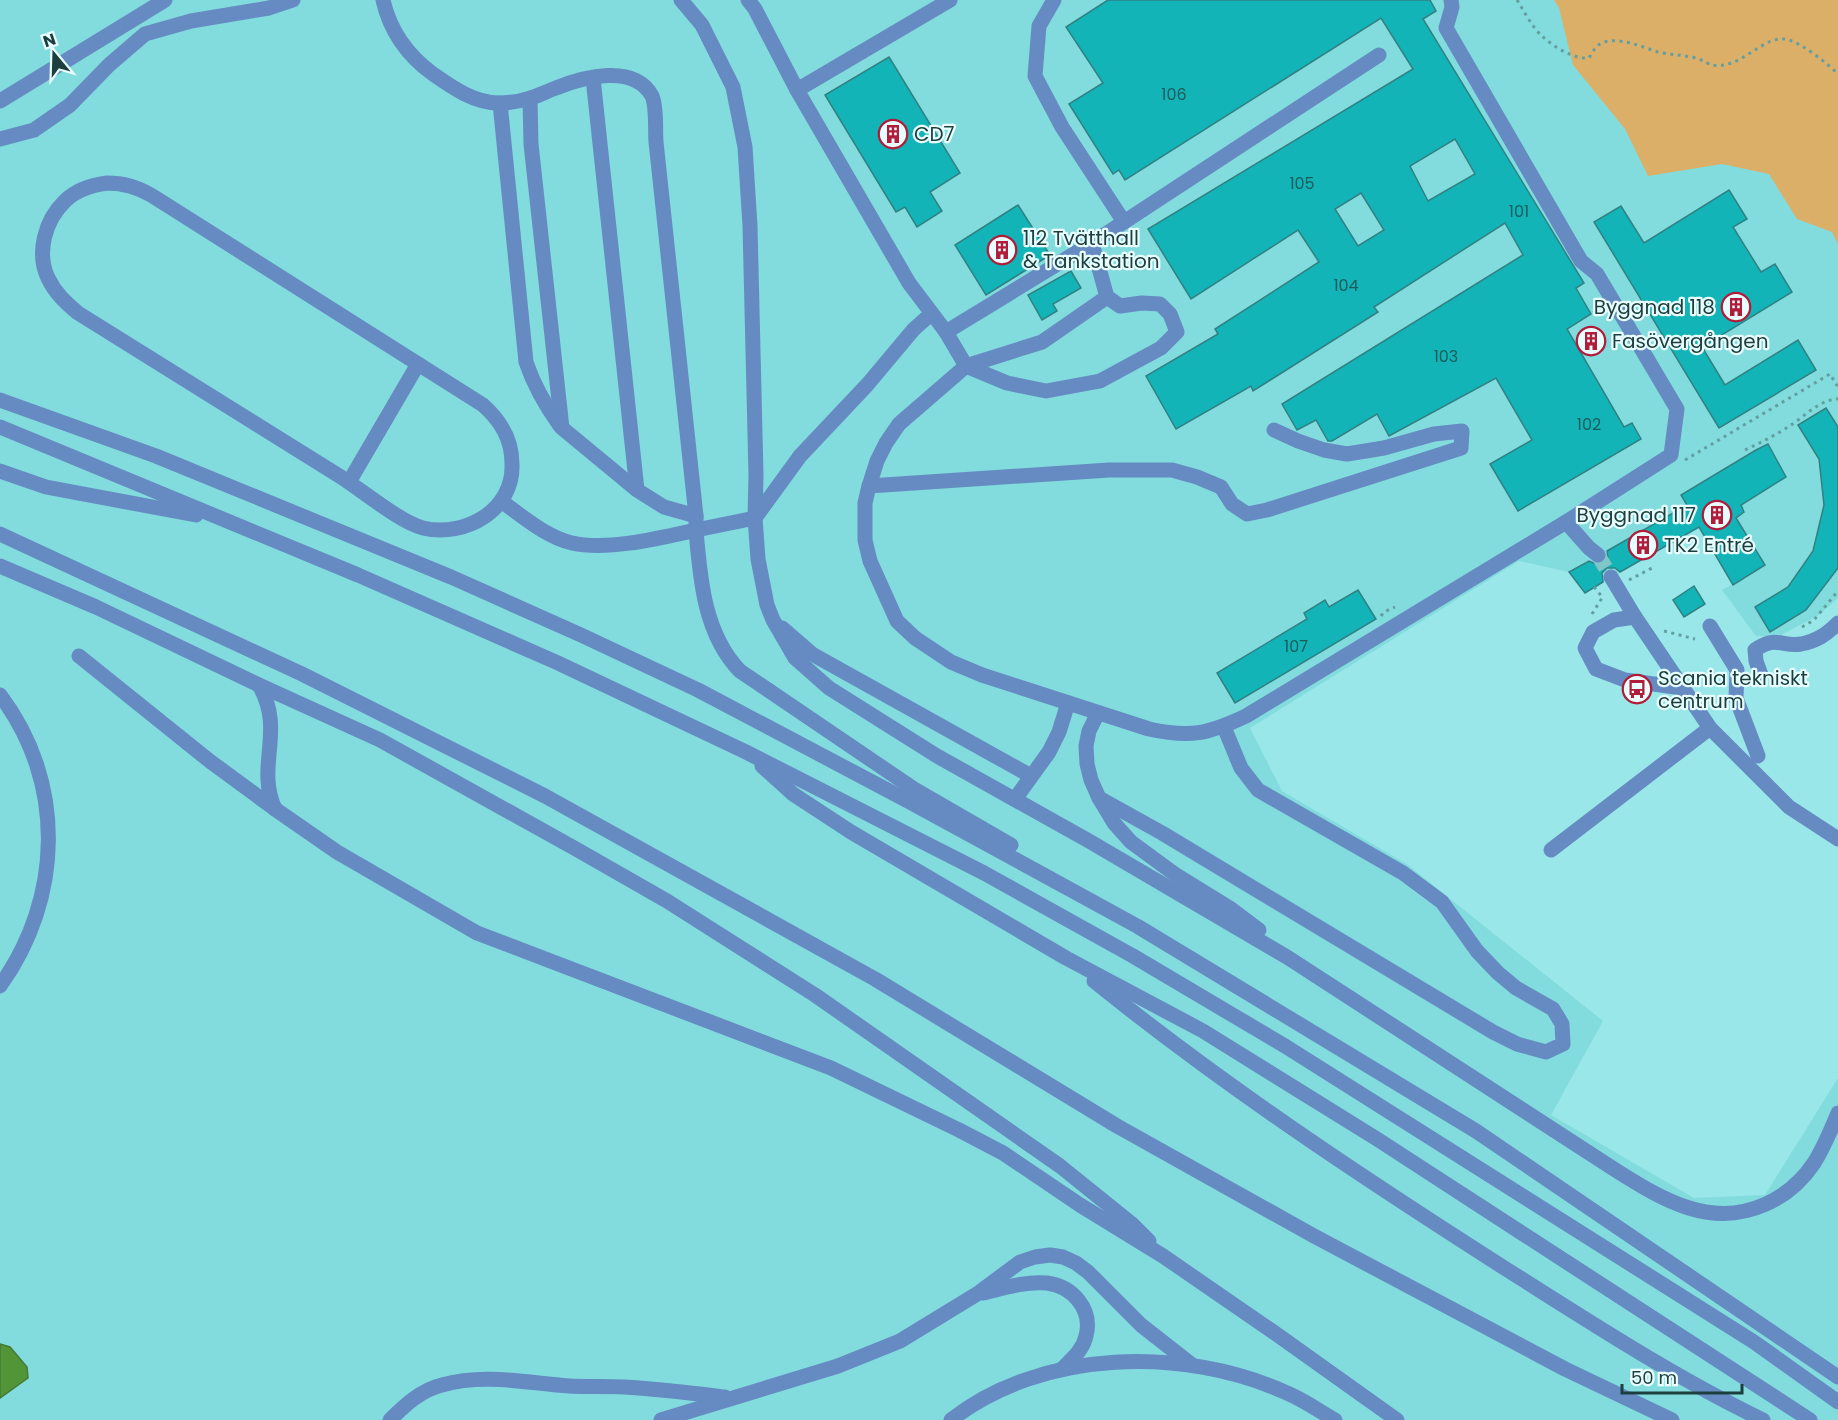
<svg xmlns="http://www.w3.org/2000/svg" width="1838" height="1420" viewBox="0 0 1838 1420" font-family="Poppins,sans-serif">
<rect width="100%" height="100%" fill="#99e7e9"/>
<polygon fill="#82dbdd" points="0,0 1790,0 1838,43 1838,598 1819,615 1779,636 1756,636 1722,590 1733,584 1699,527 1585,593 1569,572 1519,561 1250,728 1282,791 1408,865 1603,1021 1551,1115 1694,1198 1765,1195 1838,1078 1838,1420 0,1420"/>
<polygon fill="#dcaf69" points="1554,0 1838,0 1838,244 1832,232 1797,219 1769,174 1722,164 1648,176 1625,129 1573,65 1559,8"/>
<polygon fill="#529536" stroke="#427b38" stroke-width="1.5" points="0,1344 10,1347 27,1367 28,1378 0,1398"/>
<g fill="#12b4b7" stroke="#318183" stroke-width="1.5" fill-rule="evenodd">
<path d="M1108 0H1430L1436 11 1423 19 1584 283 1576 288 1591 314 1567 329 1624 427 1632 423 1641 439 1518 511 1490 464 1532 440 1496 378 1389 436 1377 414 1332 441H1328L1316 420 1297 430 1282 404 1523 255 1505 223 1374 307 1378 312 1253 391 1251 386 1176 429 1146 376 1218 334 1215 329 1319 262 1298 230 1191 299 1148 229 1413 69 1381 18 1125 180 1119 170 1113 174 1069 104 1103 83 1066 27ZM1455 139 1475 174 1428 201 1410 166ZM1361 193 1384 230 1358 246 1335 209Z"/>
<polygon points="889,57 960,173 930,192 942,211 917,227 905,207 896,212 825,95"/>
<polygon points="1729,190 1747,219 1733,227 1761,272 1775,264 1792,292 1702,347 1725,385 1798,340 1816,370 1719,428 1594,222 1621,206 1644,243"/>
<polygon points="1018,205 1050,255 986,295 955,245"/>
<polygon points="1071,271 1081,288 1053,304 1057,311 1042,320 1028,295"/>
<polygon points="1826,408 1838,427 1838,568 1806,610 1770,632 1755,607 1788,587 1813,551 1824,505 1819,459 1798,425"/>
<polygon points="1768,444 1786,477 1741,505 1744,512 1736,518 1765,565 1733,585 1699,527 1620,572 1615,568 1607,568 1602,573 1603,582 1585,593 1569,572 1589,561 1596,564 1602,564 1608,557 1607,551 1687,505 1681,495 1756,450"/>
<polygon points="1694,586 1705,604 1684,617 1673,600"/>
<polygon points="1358,590 1376,619 1235,703 1217,673 1307,619 1304,613 1325,600 1329,607"/>
</g>
<g fill="none" stroke-linecap="round" stroke-linejoin="round">
<polyline stroke="#80c5c7" stroke-width="15" stroke-dasharray="15 8" stroke-linecap="butt" points="1598,555 1611,577"/>
<g stroke="#649fa0" stroke-width="3" stroke-dasharray="3 4.5" stroke-linecap="butt">
<path d="M1517 0C1524 11 1532 27 1542 36 1554 47 1573 59 1589 58 1592 53 1595 47 1600 44 1616 35 1642 47 1658 52 1672 55 1686 55 1699 59 1704 61 1708 64 1712 65 1743 70 1764 32 1789 40 1804 45 1827 63 1838 74"/>
<path d="M1745 450C1760 443 1774 436 1788 427 1803 418 1820 399 1838 399"/>
<polyline points="1685,460 1830,374 1838,387"/>
<polyline points="1629,580 1652,568"/>
<polyline points="1594,587 1603,598"/>
<polyline points="1592,614 1602,598"/>
<polyline points="1381,616 1384,612 1395,607"/>
<polyline points="1802,627 1814,620 1838,591"/>
<polyline points="1664,631 1695,639"/>
</g>
<g stroke="#668bc2" stroke-width="15">
<path d="M383 0C390 31 407 55 433 74 453 88 474 103 499 103 508 103 521 101 530 98 539 96 547 91 556 88 583 77 634 63 652 96 657 107 655 129 656 142L696 516V530L755 518 800 456 867 385 914 329 931 314"/>
<path d="M681 0 702 25 733 87 745 147 750 226 756 475 755 518 758 559 767 605 773 620 795 658 829 688 937 756 1089 841 1287 957 1617 1171C1663 1200 1711 1229 1766 1204 1786 1195 1802 1181 1814 1163 1824 1147 1831 1130 1838 1113"/>
<polyline points="748,0 755,9 797,90 909,283 946,332 966,366 1042,342 1107,297"/>
<polyline points="1054,0 1039,26 1035,76 1062,127 1124,222"/>
<polyline points="1451,0 1452,7 1446,28 1581,261 1597,274 1677,409 1671,455 1566,522"/>
<polyline points="593,78 637,490"/>
<polyline points="797,90 950,0"/>
<polyline points="530,99 531,144 562,428 637,490 664,507 696,516"/>
<polyline points="0,101 165,0"/>
<path d="M500 103 526 362C534 386 545 405 560 426"/>
<polyline points="0,139 34,130 70,105 109,65 145,34 191,21 269,8 293,0"/>
<path d="M107 183C124 183 136 187 151 195L483 405C501 421 512 439 512 464 514 510 465 538 423 528 400 522 363 491 341 477 254 423 166 368 78 313 66 303 55 293 48 278 36 253 45 220 65 201 76 190 92 185 107 183Z"/>
<polyline points="1092,243 1379,55"/>
<path d="M946 332 1092 243 1107 297 1120 306 1142 303 1160 304 1170 314 1177 332 1161 348 1100 381 1046 391 1007 383 966 366 899 424 886 443 877 461 869 486 865 503V540L870 561 897 621 915 638 951 662 982 675 1149 729C1190 738 1208 734 1246 716L1566 522 1589 548 1598 555"/>
<polyline points="0,400 156,456 451,577 581,635 698,690 910,802 1137,926 1476,1131 1838,1377"/>
<polyline points="0,427 358,575 558,663 746,752 984,873 1133,956 1285,1046 1754,1342 1838,1402"/>
<polyline points="0,471 46,487 196,515"/>
<polyline points="349,482 418,364"/>
<polyline points="869,486 1109,470 1172,470 1197,477 1221,487 1232,504 1247,514 1267,510 1461,448 1462,431 1434,434 1384,448 1347,454 1324,450 1298,441 1274,430"/>
<path d="M501 501C522 516 546 537 572 543 608 551 660 538 696 530 700 578 704 634 740 671L914 789 1011 845"/>
<polyline points="0,534 302,674 545,796 875,979 1117,1126 1314,1236 1565,1369 1672,1420"/>
<polyline points="0,566 96,607 259,685 380,740 576,849 667,901 815,995 1060,1166 1132,1224 1149,1241"/>
<polyline points="1611,577 1635,617 1710,728 1789,807 1838,839"/>
<polyline points="1635,617 1614,620 1593,632 1585,648 1596,669 1625,680 1682,688"/>
<polyline points="1710,626 1737,670 1736,698 1758,756"/>
<polyline points="782,628 812,654 1031,776"/>
<polyline points="79,656 211,762 275,809 337,852 477,933 831,1068 959,1130 1003,1153 1080,1205 1163,1256 1272,1331 1397,1420"/>
<path d="M1761 675 1756 661 1755 650C1775 635 1782 647 1801 644 1817 641 1827 634 1838 623"/>
<path d="M259 685C286 731 255 766 275 809"/>
<path d="M0 695C66 782 63 898 0 986"/>
<polyline points="1098,713 1089,731 1086,746 1087,764 1091,780 1099,798 1162,833 1493,1032 1517,1044 1546,1052 1563,1044 1562,1024 1553,1009 1516,988 1498,973 1477,951 1442,902 1403,873 1258,790 1241,768 1224,727"/>
<polyline points="762,766 793,794 851,832 1066,958 1203,1031 1377,1139 1810,1420"/>
<polyline points="1099,798 1114,823 1131,842 1176,875 1231,909 1259,930"/>
<polyline points="1015,799 1049,752 1059,732 1068,703"/>
<polyline points="1551,850 1710,728"/>
<path d="M1094 981C1224 1086 1365 1179 1506 1269 1590 1322 1674 1377 1763 1420"/>
<path d="M983 1293C1004 1288 1026 1281 1047 1283 1072 1286 1093 1309 1086 1336 1083 1350 1072 1359 1062 1369"/>
<path d="M390 1420C405 1405 421 1390 442 1385 484 1373 527 1383 569 1386 588 1387 606 1386 624 1387 658 1389 691 1393 725 1397"/>
<polyline points="661,1420 838,1366 900,1341 977,1294 1020,1262 1035,1257 1050,1255 1063,1257 1076,1263 1088,1272 1141,1325 1192,1365"/>
<path d="M951 1420C1042 1349 1184 1346 1287 1393 1304 1400 1319 1411 1335 1420"/>
</g>
</g>
<defs>
<g id="building-ring" transform="scale(1.5)"><circle r="9.5" fill="#e7fdfe" stroke="#b01c39" stroke-width="1.5"/><path d="M-4-6H4V6H1V3H-1V6H-4ZM-2.5-4.3h1.7v1.8h-1.7ZM.8-4.3h1.7v1.8H.8ZM-2.5-1h1.7V.8h-1.7ZM.8-1h1.7V.8H.8Z" fill="#b01c39"/></g>
<g id="bus-ring" transform="scale(1.5)"><circle r="9.5" fill="#e7fdfe" stroke="#b01c39" stroke-width="1.5"/><path d="M-5-6H5V4H4V6H2V4H-2V6H-4V4H-5ZM-3.5-4V0h7V-4ZM-3.5 1.2v1.5H-2V1.2ZM2 1.2v1.5H3.5V1.2Z" fill="#b01c39"/></g>
</defs>
<g fill-rule="evenodd">
<use href="#building-ring" x="893" y="134"/>
<use href="#building-ring" x="1002" y="250"/>
<use href="#building-ring" x="1736" y="307"/>
<use href="#building-ring" x="1591" y="341"/>
<use href="#building-ring" x="1717" y="515"/>
<use href="#building-ring" x="1643" y="545"/>
<use href="#bus-ring" x="1637" y="689"/>
</g>
<g text-anchor="middle" dominant-baseline="central" stroke-width="4.5" stroke-linejoin="round" paint-order="stroke">
<g font-size="16" fill="#1a5c5c">
<text x="1174" y="94">106</text>
<text x="1302" y="183">105</text>
<text x="1519" y="211">101</text>
<text x="1346" y="285">104</text>
<text x="1446" y="356">103</text>
<text x="1589" y="424">102</text>
<text x="1296" y="646">107</text>
</g>
<g font-size="20" fill="#1d3e3e" stroke="#e7fdfe" text-anchor="start">
<text x="914" y="134">CD7</text>
<text x="1023" y="238">112 Tvätthall<tspan x="1023" dy="23">&amp; Tankstation</tspan></text>
<text x="1715" y="307" text-anchor="end">Byggnad 118</text>
<text x="1612" y="341">Fasövergången</text>
<text x="1696" y="515" text-anchor="end">Byggnad 117</text>
<text x="1664" y="545">TK2 Entré</text>
<text x="1658" y="678">Scania tekniskt<tspan x="1658" dy="23">centrum</tspan></text>
</g>
</g>
<g transform="translate(54 54) rotate(341)" stroke="#e7fdfe" stroke-width="4.5" paint-order="stroke">
<path d="M0-4.5L10 22L0 15L-10 22Z" fill="#1d3e3e"/>
<text y="-9" font-size="16" font-weight="bold" text-anchor="middle" fill="#1d3e3e">N</text>
</g>
<path d="M1622 1384v9h120v-9" fill="none" stroke="#1d3e3e" stroke-width="3"/>
<text x="1631" y="1384" font-size="18" fill="#1d3e3e" stroke="#e7fdfe" stroke-width="4.5" paint-order="stroke">50 m</text>
</svg>
